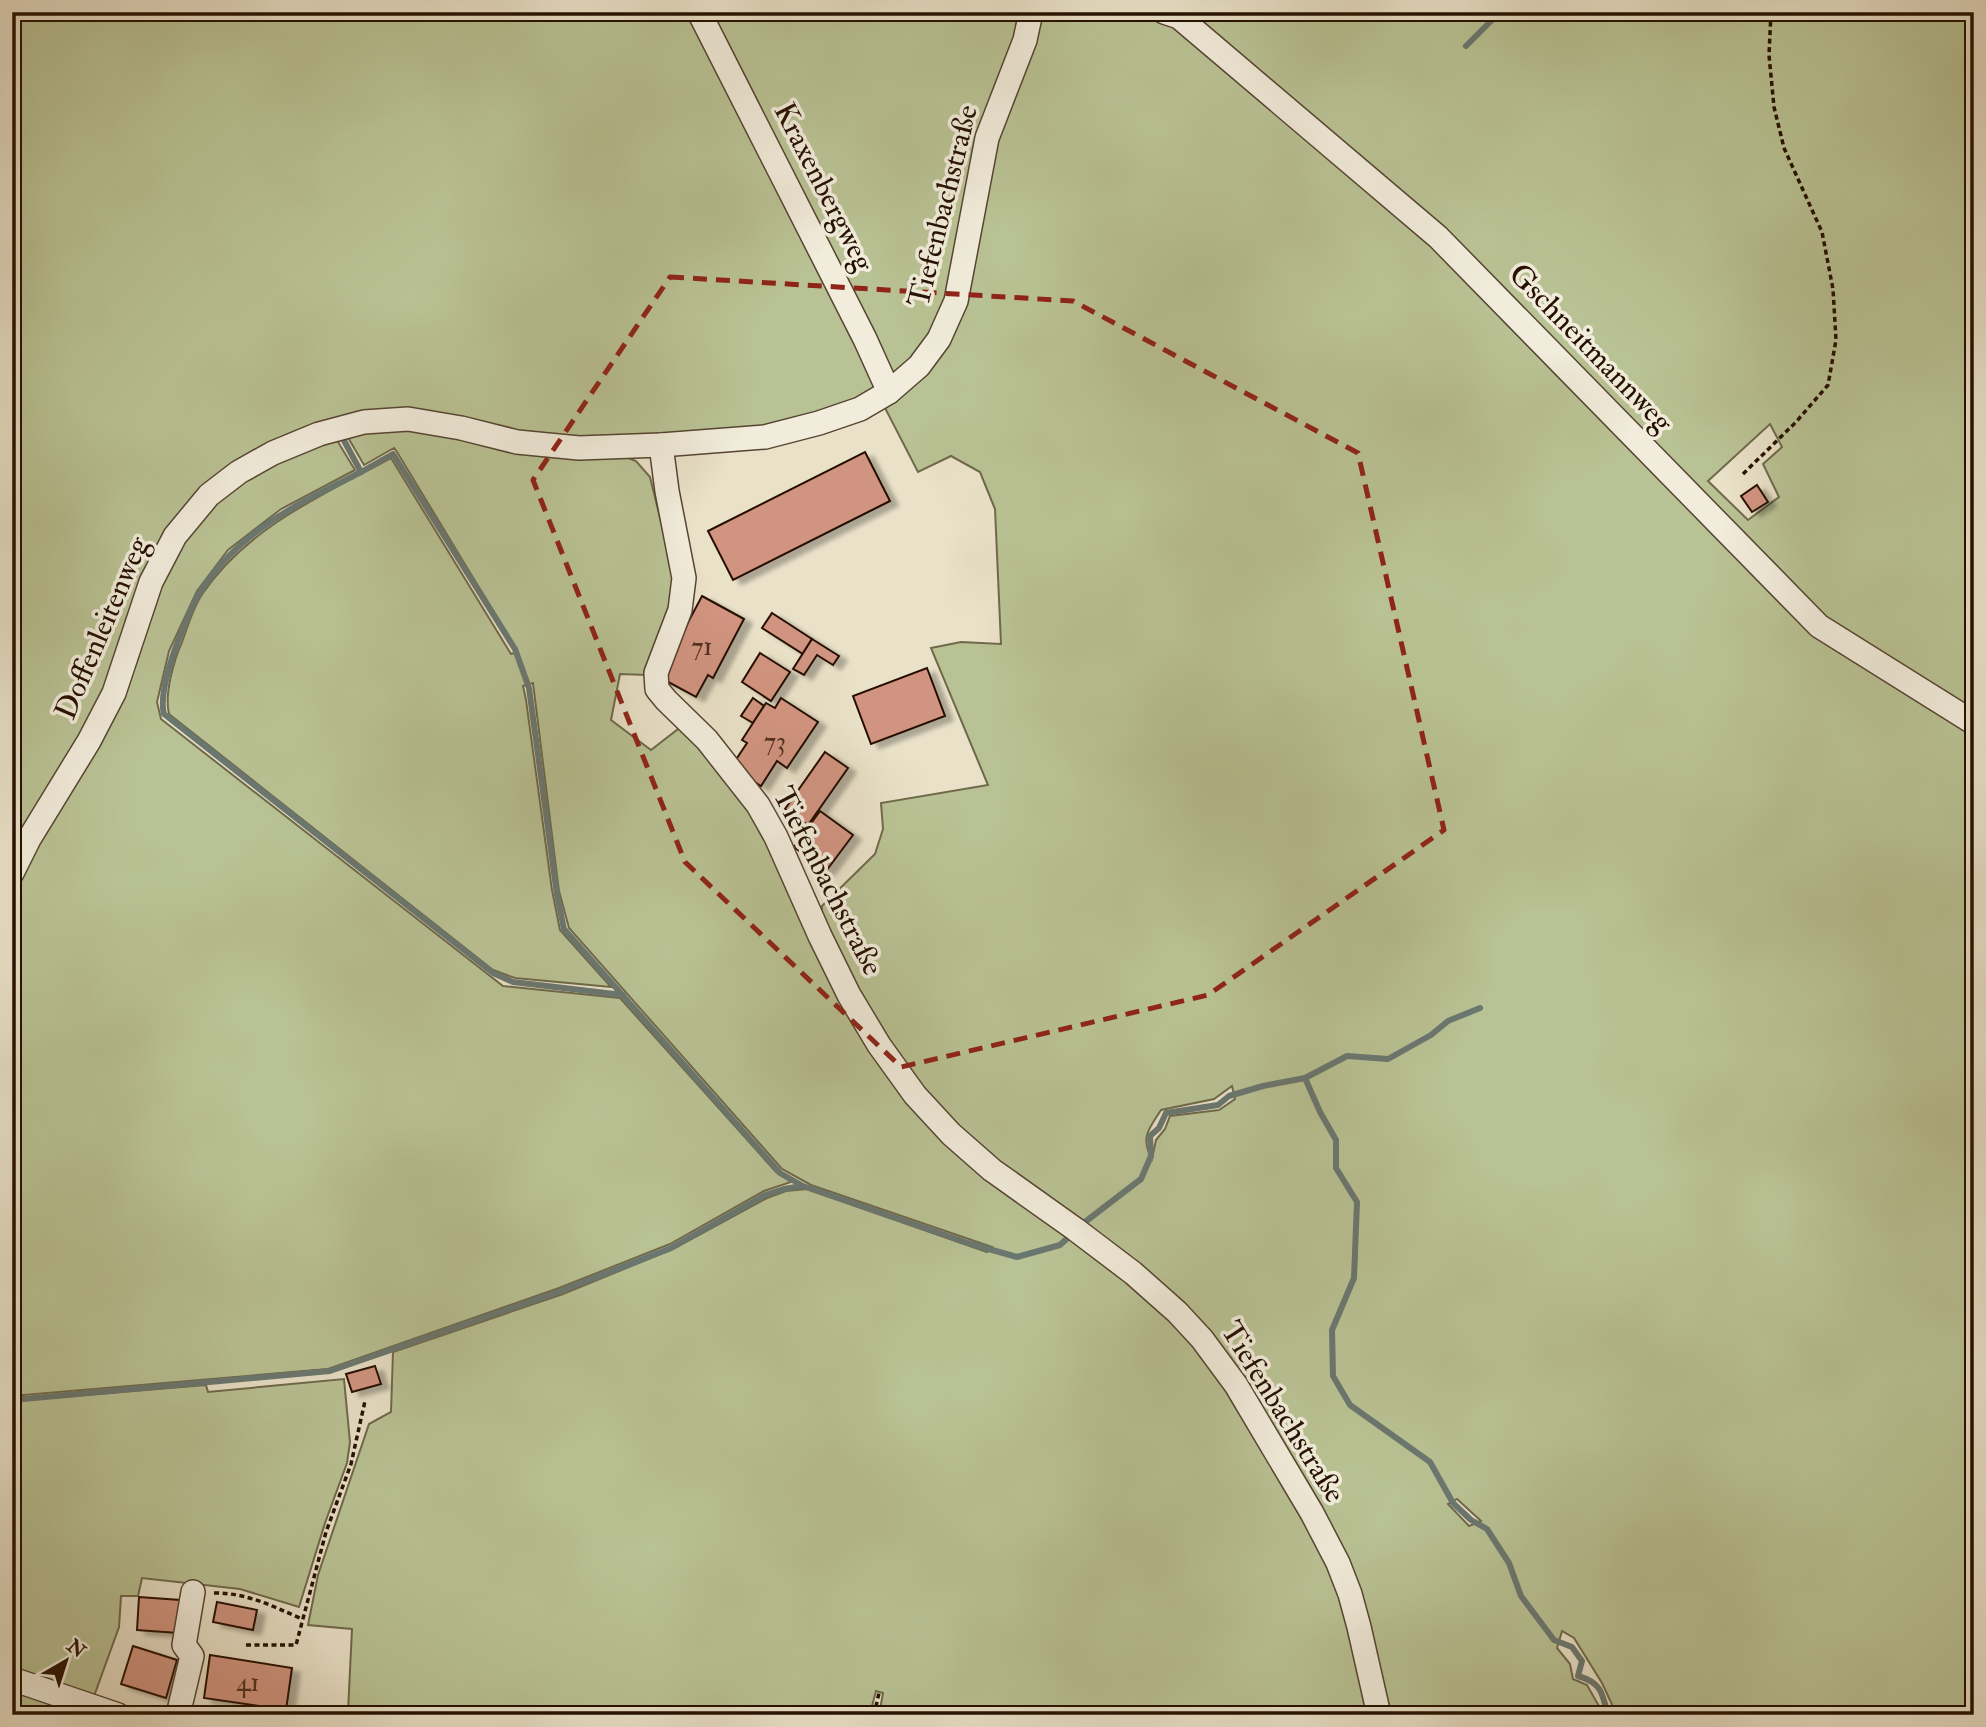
<svg xmlns="http://www.w3.org/2000/svg" width="1986" height="1727" viewBox="0 0 1986 1727" font-family="'IM FELL Double Pica',serif">
<defs>
<filter id="shadow"><feDropShadow dx="8" dy="4.5" stdDeviation="2" flood-color="#0004"/></filter>
</defs>
<rect width="100%" height="100%" fill="#e9e1c8"/>
<filter id="stains"><feTurbulence type="fractalNoise" baseFrequency=".00286" numOctaves="4"/><feColorMatrix values="0 0 0 0 .2 0 0 0 0 .09 0 0 0 0 .02 0 0 0 .5 -.17"/></filter>
<radialGradient id="worn" r=".72"><stop offset=".6" stop-color="#630" stop-opacity="0"/><stop offset="1" stop-color="#630" stop-opacity=".3"/></radialGradient>
<g fill="#b9c294" stroke="#6f694a" stroke-width="2" fill-rule="evenodd">
<polygon points="12,12 694,12 875,382 871,392 810,419 728,434 533,440 432,416 240,462 144,585 126,619 114,677 12,860"/>
<polygon points="706,12 1021,12 944,312 929,343 896,377 886,369"/>
<path d="M1039 12H1974V1715H1618L1615 1711 1602 1683 1574 1638 1562 1631 1557 1648 1570 1664 1573 1679 1587 1685 1604 1715H1384L1359 1606 1213 1343 953 1129 886 1045 821 920 822 906 875 854 883 829 881 803 988 785 931 648 961 642 1001 644 995 509 980 472 951 456 918 472 884 406 938 358 989 158ZM1770 424 1782 447 1763 464 1779 497 1748 520 1708 481ZM1232 1086 1235 1099 1219 1110 1170 1116 1165 1129 1156 1140 1152 1159C1140 1137 1149 1129 1161 1110L1214 1099ZM1457 1499 1481 1521 1469 1526 1448 1504Z"/>
<path d="M404 426 618 454 636 461 650 477 675 579 673 609 647 675 620 674 611 720 651 750 682 726 756 818 871 1045 1083 1242 1206 1351 1334 1569 1374 1715H879L883 1693 876 1691 871 1710 867 1715H716L634 1708 518 1715 348 1712 352 1629 308 1625 318 1575 369 1424 391 1412 393 1352 563 1294 673 1249 767 1198 786 1191 807 1189 987 1252 992 1247 811 1185 782 1169 569 928 559 891 533 683 523 686 526 700 552 890 560 930 611 987 515 978 493 970 169 714C164 694 174 660 182 642 188 626 193 607 203 593 248 527 324 494 391 458L511 654 518 652 397 452 394 448 364 465 346 434Z"/>
<polygon points="335,437 355,470 281,509 228,550 197,591 169,651 157,702 161,719 503,986 620,998 776,1172 791,1182 764,1191 670,1244 559,1288 328,1369 12,1396 12,885 58,802 176,544 210,502 249,472"/>
<polygon points="344,1379 350,1442 347,1463 325,1523 299,1607 240,1589 142,1578 138,1596 121,1596 119,1627 93,1699 12,1672 12,1401 206,1385 208,1392"/>
<polygon points="12,1685 99,1715 12,1715"/>
</g>
<g fill="none" stroke-linecap="round" stroke-linejoin="round">
<g stroke="#6a7770" stroke-width="6">
<polyline points="1466,46 1500,12"/>
<polyline points="341,435 361,472 393,454 515,649 529,688 557,895 564,929 780,1173 803,1186 971,1244 1017,1257 1060,1245 1073,1233"/>
<path d="M361 472C298 504 240 530 200 592 190 607 185 625 178 641 171 659 159 696 164 714L493 973 513 982 623 995"/>
<path d="M1305 1078 1320 1112 1336 1140V1168L1357 1202 1354 1278 1332 1330 1333 1376 1350 1405 1430 1462 1453 1503 1471 1520 1487 1529 1509 1563 1521 1596 1554 1640 1572 1647 1582 1661 1578 1676C1602 1683 1602 1693 1608 1715"/>
<polyline points="1081,1225 1141,1179 1151,1156 1150,1136 1159,1128 1166,1113 1218,1105 1229,1096 1263,1086 1305,1078 1347,1056 1388,1059 1431,1035 1448,1021 1480,1008"/>
<polyline points="12,1400 330,1371 561,1291 671,1248 765,1195 784,1189 802,1186"/>
</g>
</g>
<g fill="#d19480" stroke="#251000" stroke-width="2" filter="url(#shadow)">
<polygon points="865,452 890,501 733,580 708,531"/>
<polygon points="1757,485 1768,502 1752,512 1741,496"/>
<polygon points="702,596 744,619 713,678 708,675 696,697 659,677"/>
<polygon points="772,613 812,639 803,654 762,628"/>
<polygon points="812,639 839,656 833,665 817,655 804,675 793,669"/>
<polygon points="760,653 790,672 771,701 742,682"/>
<polygon points="927,668 945,716 871,744 853,696"/>
<polygon points="753,698 764,706 753,723 741,716"/>
<polygon points="781,698 818,722 787,768 777,761 761,786 731,767 747,743 742,740 764,706 766,703 775,708"/>
<polygon points="825,752 848,768 808,825 785,809"/>
<polygon points="820,811 853,835 826,871 794,847"/>
<polygon points="375,1366 381,1384 352,1392 346,1374"/>
<polygon points="139,1597 180,1600 178,1633 137,1630"/>
<polygon points="217,1602 257,1610 253,1630 213,1622"/>
<polygon points="133,1646 177,1660 166,1698 121,1684"/>
<polygon points="210,1655 292,1668 286,1710 204,1698"/>
</g>
<g fill="none" stroke-linecap="round" stroke-linejoin="round">
<g stroke="#564432" stroke-width="26">
<g id="minor">
<polyline points="699,12 865,339 889,392"/>
<polyline points="1164,12 1179,17 1438,237 1819,626 1974,723"/>
<polyline points="661,445 667,491 684,578 680,610 656,673 657,689 666,700 707,740 758,805 776,837 820,936 849,995 879,1045 915,1095 951,1134 992,1170 1075,1229 1133,1273 1177,1312 1202,1339 1236,1385 1312,1513 1338,1563 1350,1594 1359,1627 1379,1715"/>
<polyline points="12,873 29,839 89,741 114,693 151,582 175,536 209,495 239,472 273,453 319,434 364,422 408,419 461,428 517,442 579,448 661,445 765,437 819,423 860,409 889,392 919,366 939,339 956,301 987,138 1025,40 1031,12"/>
<polyline points="12,1679 118,1715"/>
<polyline points="178,1715 192,1656 184,1645 193,1592"/>
</g>
</g>
<g stroke="#251000" stroke-width="3.5" stroke-dasharray="5 3.5" stroke-linecap="butt">
<polyline points="1743,474 1796,422 1828,385 1836,340 1833,289 1822,232 1784,148 1774,107 1769,55 1771,12"/>
<path d="M214 1593C248 1593 272 1606 302 1619"/>
<polyline points="246,1645 296,1645 326,1532 351,1464 365,1401"/>
<polyline points="874,1715 879,1693"/>
</g>
<use href="#minor" stroke="#f1ecdb" stroke-width="23"/>
</g>
<path fill="none" stroke="#8f2418" stroke-width="5" stroke-dasharray="14 9" stroke-linejoin="round" d="M670 277 1073 301 1358 453 1444 830 1208 995 901 1067 685 862 533 480Z"/>
<g text-anchor="middle" dominant-baseline="central" stroke-width="7" stroke-linejoin="round" paint-order="stroke">
<g font-size="26" fill="#503120">
<text x="702" y="647">71</text>
<text x="775" y="742">73</text>
<text x="248" y="1683">41</text>
</g>
<g font-size="30" fill="#251000" stroke="#f1ecdb">
<text transform="translate(824 187) rotate(63)">Kraxenbergweg</text>
<text transform="translate(943 206) rotate(-76)">Tiefenbachstraße</text>
<text transform="translate(1591 348) rotate(46)">Gschneitmannweg</text>
<text transform="translate(102 628) rotate(-67)">Doffenleitenweg</text>
<text transform="translate(828 881) rotate(63)">Tiefenbachstraße</text>
<text transform="translate(1283 1412) rotate(58)">Tiefenbachstraße</text>
</g>
</g>
<rect width="1986" height="1727" fill="none" stroke="#e9e1c8" stroke-width="42"/>
<rect x="14" y="14" width="1958" height="1699" fill="none" stroke="#251000" stroke-width="3.5"/>
<rect x="21" y="21" width="1944" height="1685" fill="none" stroke="#251000" stroke-width="2"/>
<g transform="translate(66 1661) rotate(39)" stroke="#f1ecdb" stroke-width="5" paint-order="stroke">
<path d="M0-5L12 26L0 18L-12 26Z" fill="#251000"/>
<text y="-10" font-size="19" font-weight="bold" text-anchor="middle" fill="#251000">N</text>
</g>
<rect width="100%" height="100%" filter="url(#stains)"/>
<rect width="100%" height="100%" fill="url(#worn)"/>
</svg>
